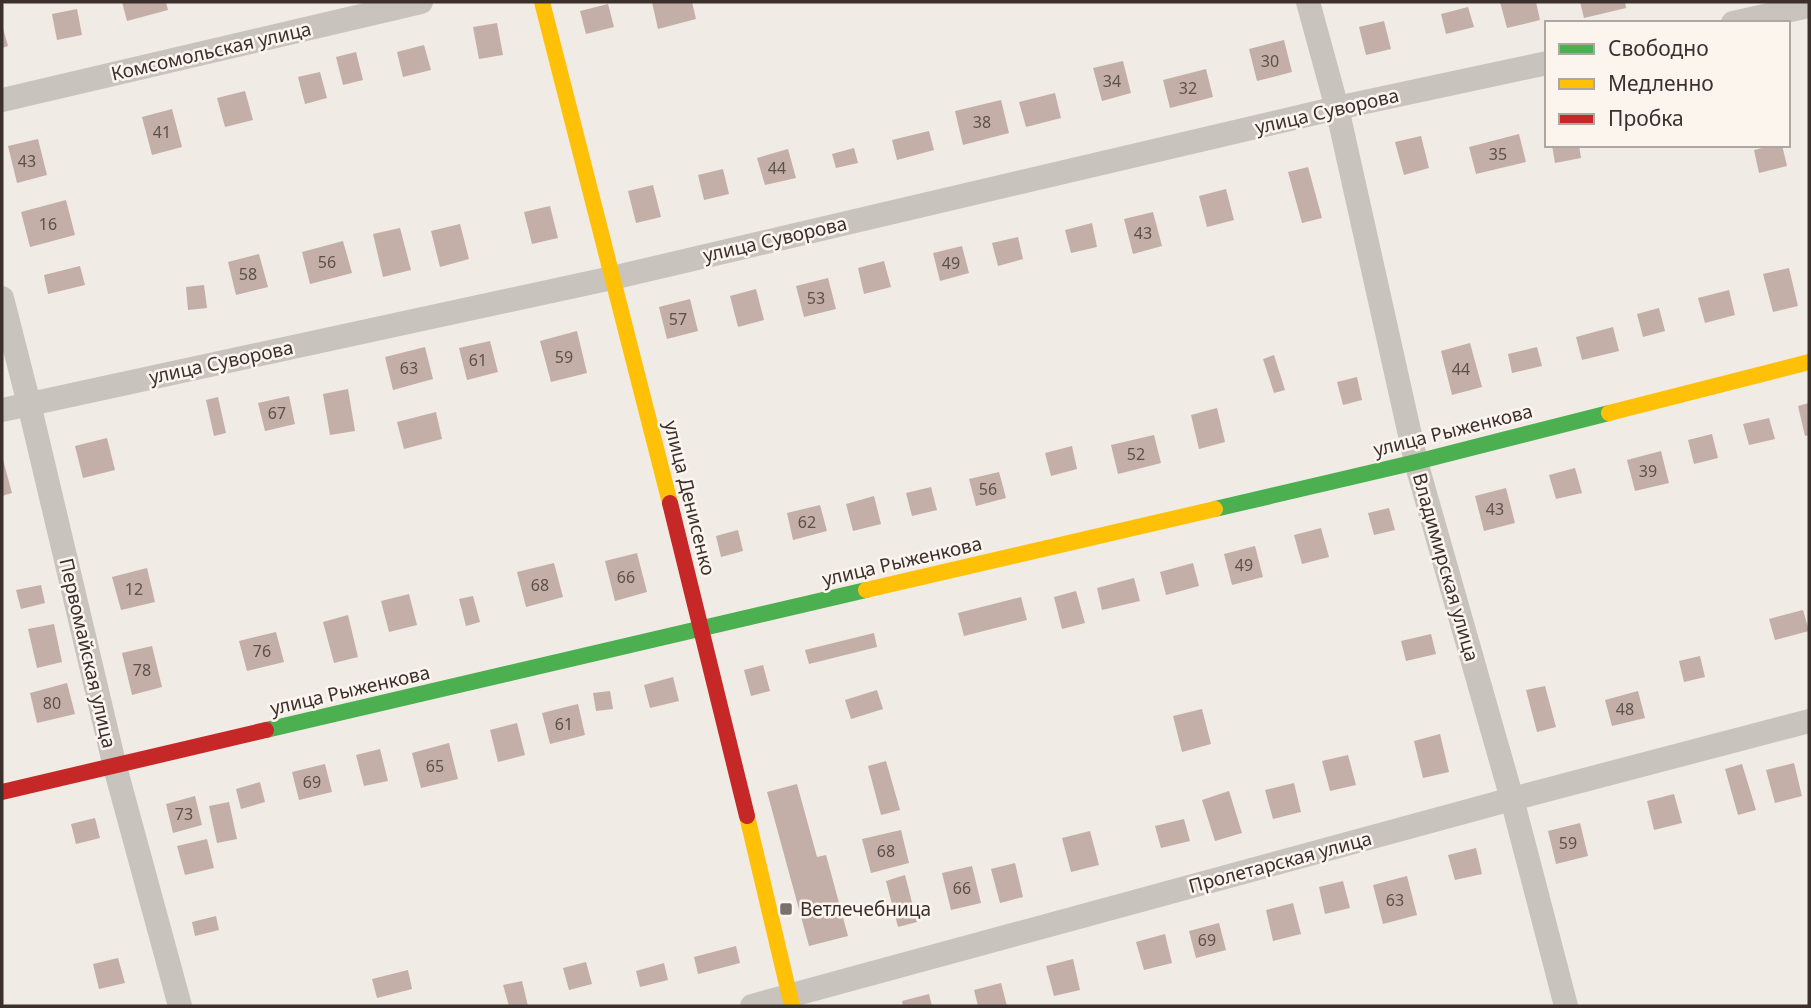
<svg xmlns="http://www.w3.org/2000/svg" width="1811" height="1008" viewBox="0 0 1811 1008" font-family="'Noto Sans',sans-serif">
<rect width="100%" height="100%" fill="#f0ebe5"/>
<g fill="#c3afa7">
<polygon points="122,2 166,2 168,10 127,21"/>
<polygon points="652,2 692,2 696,19 658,29"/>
<polygon points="1500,2 1536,2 1540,20 1507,28"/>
<polygon points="1580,2 1625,2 1626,8 1584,18"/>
<polygon points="608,4 614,27 586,34 580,11"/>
<polygon points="1468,7 1474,27 1446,34 1441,14"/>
<polygon points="77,9 82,35 57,40 52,14"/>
<polygon points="1384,21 1391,49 1366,55 1359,27"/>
<polygon points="497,23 503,55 479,59 473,27"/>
<polygon points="2,25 8,46 2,48"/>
<polygon points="1284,40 1292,72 1257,81 1249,49"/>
<polygon points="424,45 431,70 403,77 397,52"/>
<polygon points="356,52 363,80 343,85 336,57"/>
<polygon points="1123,61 1131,93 1102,101 1093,68"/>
<polygon points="1206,69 1213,97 1170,108 1163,80"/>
<polygon points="320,72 327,98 305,104 298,77"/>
<polygon points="245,91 253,120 225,127 217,98"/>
<polygon points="1055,93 1061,118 1026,127 1019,102"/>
<polygon points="1001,100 1009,133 963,145 955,111"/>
<polygon points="172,109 182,147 152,155 142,117"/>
<polygon points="929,131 934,150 897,160 892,140"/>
<polygon points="1519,134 1526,162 1476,174 1469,147"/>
<polygon points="1421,136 1429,168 1404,175 1395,142"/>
<polygon points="38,139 47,175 17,183 8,146"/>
<polygon points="1552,145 1579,145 1581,158 1555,163"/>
<polygon points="1774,145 1782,145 1787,166 1759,173 1754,150"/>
<polygon points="854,148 858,163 836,168 832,154"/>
<polygon points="788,149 796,178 765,185 757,158"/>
<polygon points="1308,167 1322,218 1302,223 1288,172"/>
<polygon points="723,169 729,194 704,200 698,175"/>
<polygon points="653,185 661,217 636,223 628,191"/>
<polygon points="1226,189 1234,220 1207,227 1199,196"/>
<polygon points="66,200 75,235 30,247 21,212"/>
<polygon points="550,206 558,238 532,244 524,212"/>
<polygon points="1153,212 1162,246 1133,254 1124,219"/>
<polygon points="1092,223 1097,247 1071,253 1065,230"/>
<polygon points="460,224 469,259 440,267 431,231"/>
<polygon points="400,228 411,270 383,277 373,234"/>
<polygon points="1018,237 1023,259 998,266 992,243"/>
<polygon points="343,241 352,273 310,284 302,252"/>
<polygon points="962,246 969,273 940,281 933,253"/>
<polygon points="259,254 268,287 236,295 228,262"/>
<polygon points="884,261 891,287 864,294 858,268"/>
<polygon points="80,266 85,285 48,294 44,275"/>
<polygon points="1789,268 1798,306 1773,312 1763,274"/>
<polygon points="828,278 836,309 804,317 796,286"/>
<polygon points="204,285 207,308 188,310 186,287"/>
<polygon points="756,289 764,320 738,327 730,296"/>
<polygon points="1729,290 1735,315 1705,323 1698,298"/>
<polygon points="690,299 698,331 667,339 659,307"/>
<polygon points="1659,308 1665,331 1643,337 1637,314"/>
<polygon points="1613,327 1619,351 1582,360 1576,337"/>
<polygon points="577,331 587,373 551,382 540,341"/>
<polygon points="490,341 498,372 467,380 459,348"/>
<polygon points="1470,343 1482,387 1452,395 1441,351"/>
<polygon points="425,347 433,379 393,390 385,357"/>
<polygon points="1537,347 1542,366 1512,373 1508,354"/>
<polygon points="1274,355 1285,390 1274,393 1263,359"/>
<polygon points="1357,377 1362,400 1343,405 1337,382"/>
<polygon points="348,389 355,431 330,435 323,394"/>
<polygon points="289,396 295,424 265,431 258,403"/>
<polygon points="218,397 226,433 214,436 206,400"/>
<polygon points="1809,403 1809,435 1805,436 1798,406"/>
<polygon points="1217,408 1225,442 1199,449 1191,415"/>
<polygon points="436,412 442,439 404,449 397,422"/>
<polygon points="1769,418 1775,439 1749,445 1743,424"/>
<polygon points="1712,434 1718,458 1694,464 1688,440"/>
<polygon points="1154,435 1161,463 1118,474 1111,445"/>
<polygon points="107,438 115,470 83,478 75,446"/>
<polygon points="1072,446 1077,469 1051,476 1045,453"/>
<polygon points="1661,451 1669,483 1635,491 1627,460"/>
<polygon points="2,456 12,493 2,496"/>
<polygon points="1575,468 1582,493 1556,499 1549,475"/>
<polygon points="999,472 1006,498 976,506 969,479"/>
<polygon points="931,487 937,510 912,516 906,493"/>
<polygon points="1506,488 1515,523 1484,531 1475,496"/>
<polygon points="874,496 881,524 853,531 846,504"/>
<polygon points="820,505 827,531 793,540 787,513"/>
<polygon points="1389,508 1395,530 1374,535 1368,513"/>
<polygon points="1321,528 1329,557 1302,564 1294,535"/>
<polygon points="738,530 743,551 721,557 716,536"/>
<polygon points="1255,546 1263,577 1232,585 1224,554"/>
<polygon points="637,553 647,592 615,601 605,561"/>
<polygon points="554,563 563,597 526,607 517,572"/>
<polygon points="1193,563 1199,586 1166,595 1160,572"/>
<polygon points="147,568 155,602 121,610 112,577"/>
<polygon points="1134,578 1140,601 1102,610 1097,588"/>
<polygon points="41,585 45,603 21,609 16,590"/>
<polygon points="1076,591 1085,623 1062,629 1054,597"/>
<polygon points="409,594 417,625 389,632 381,601"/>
<polygon points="473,596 480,622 466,626 459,599"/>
<polygon points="1021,597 1027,620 964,636 958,613"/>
<polygon points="1803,610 1809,631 1775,640 1769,619"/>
<polygon points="348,615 358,657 334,663 323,622"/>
<polygon points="54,624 62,662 37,668 28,629"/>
<polygon points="276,632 284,662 247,671 239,641"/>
<polygon points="874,633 877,647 809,664 805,650"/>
<polygon points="1431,634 1436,654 1406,661 1401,641"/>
<polygon points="152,646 162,687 132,695 122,653"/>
<polygon points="1700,656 1705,677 1684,682 1679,661"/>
<polygon points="763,665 770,691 751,696 744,670"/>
<polygon points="673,677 679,701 650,708 644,685"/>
<polygon points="67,683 75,714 37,723 30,693"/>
<polygon points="1545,686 1556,727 1537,732 1526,690"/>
<polygon points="877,690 883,709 851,719 845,700"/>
<polygon points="610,691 613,709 596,711 593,693"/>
<polygon points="1638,691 1645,718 1612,726 1605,700"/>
<polygon points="578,704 585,735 550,744 542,713"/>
<polygon points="1202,709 1211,744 1182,752 1173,716"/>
<polygon points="517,723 525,755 498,762 490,730"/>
<polygon points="1440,734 1449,772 1423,778 1414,741"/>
<polygon points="449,743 458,779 421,788 412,753"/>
<polygon points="380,749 388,781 364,786 356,755"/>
<polygon points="1348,755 1356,785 1330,791 1322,761"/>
<polygon points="886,761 900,810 881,815 868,766"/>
<polygon points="1794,763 1802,796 1775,803 1766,770"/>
<polygon points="325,764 332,792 299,800 292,772"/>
<polygon points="1742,764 1756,810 1738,815 1725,769"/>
<polygon points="260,782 265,802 241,809 236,789"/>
<polygon points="1294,783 1301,812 1273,819 1265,790"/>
<polygon points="797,784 817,857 826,855 848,936 809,946 767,792"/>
<polygon points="1229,791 1242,833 1215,841 1202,800"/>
<polygon points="1674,794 1682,823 1654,830 1647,801"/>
<polygon points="195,796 202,825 173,833 166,804"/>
<polygon points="229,802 237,839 217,843 209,806"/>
<polygon points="95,818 100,838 76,844 71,824"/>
<polygon points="1184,819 1190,841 1161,848 1155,826"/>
<polygon points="1580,823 1588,856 1556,864 1548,831"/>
<polygon points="901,830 909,863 871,873 862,839"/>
<polygon points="1090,831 1099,865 1071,872 1062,838"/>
<polygon points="207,839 214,868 185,875 177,846"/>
<polygon points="1476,848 1482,874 1455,880 1448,855"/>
<polygon points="1015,863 1023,897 1000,903 991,869"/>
<polygon points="972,866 981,903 951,910 942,873"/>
<polygon points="905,875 917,922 898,927 886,881"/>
<polygon points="1407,876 1417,915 1383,924 1373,885"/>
<polygon points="1343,881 1350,908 1325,914 1319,887"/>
<polygon points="1293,903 1301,934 1273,941 1266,910"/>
<polygon points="216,916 219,930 195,936 192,922"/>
<polygon points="1219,923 1226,950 1196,958 1189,931"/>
<polygon points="1165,934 1172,963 1144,970 1136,942"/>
<polygon points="736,946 740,963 698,974 694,957"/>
<polygon points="118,958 125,983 99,989 93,964"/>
<polygon points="1073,959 1080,990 1054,996 1046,966"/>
<polygon points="586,962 592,984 569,990 563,968"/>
<polygon points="664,963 668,980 640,987 636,971"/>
<polygon points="408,970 412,989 377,998 372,979"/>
<polygon points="522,981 528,1006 509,1006 503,985"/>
<polygon points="1001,983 1007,1006 978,1006 974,990"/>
<polygon points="929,994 932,1006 903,1006 902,1001"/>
</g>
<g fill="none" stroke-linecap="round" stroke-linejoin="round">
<g stroke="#c9c3be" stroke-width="24">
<polyline points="1308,2 1337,108 1416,462 1512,799 1566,1006"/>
<polyline points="1733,23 1809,6"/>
<polyline points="2,100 421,2"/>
<polyline points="2,298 29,404 115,767 180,1006"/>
<polyline points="2,410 612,278 1337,108 1547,63"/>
<polyline points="752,1006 1512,799 1809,721"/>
</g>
<g stroke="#4caf50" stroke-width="16">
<polyline points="1215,509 1416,462 1609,413"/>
<polyline points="266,730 866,590"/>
</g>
<g stroke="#ffc107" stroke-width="16">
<polyline points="542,2 670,503"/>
<polyline points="1609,413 1809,362"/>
<polyline points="866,590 1215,509"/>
<polyline points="747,816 792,1006"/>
</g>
<g stroke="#c62828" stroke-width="16">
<polyline points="670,503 747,816"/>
<polyline points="2,792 266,730"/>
</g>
</g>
<rect fill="#7a716c" stroke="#fbf5ee" stroke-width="2.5" x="779" y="902" width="14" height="14" rx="3.5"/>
<g text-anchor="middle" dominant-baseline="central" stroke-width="5" stroke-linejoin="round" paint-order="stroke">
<g font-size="16" fill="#5d504a">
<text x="1270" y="61">30</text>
<text x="1112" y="81">34</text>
<text x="1188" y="88">32</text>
<text x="982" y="122">38</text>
<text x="162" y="132">41</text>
<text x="1498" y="154">35</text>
<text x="27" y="161">43</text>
<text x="777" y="168">44</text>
<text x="48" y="224">16</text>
<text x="1143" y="233">43</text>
<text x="327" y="262">56</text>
<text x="951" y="263">49</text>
<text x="248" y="274">58</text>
<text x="816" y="298">53</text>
<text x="678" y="319">57</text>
<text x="564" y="357">59</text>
<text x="478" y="360">61</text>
<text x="409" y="368">63</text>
<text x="1461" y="369">44</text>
<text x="277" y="413">67</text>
<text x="1136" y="454">52</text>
<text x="1648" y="471">39</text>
<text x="988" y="489">56</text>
<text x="1495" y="509">43</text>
<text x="807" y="522">62</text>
<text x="1244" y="565">49</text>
<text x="626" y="577">66</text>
<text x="540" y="585">68</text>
<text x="134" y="589">12</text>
<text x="262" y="651">76</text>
<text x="142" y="670">78</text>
<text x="52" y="703">80</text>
<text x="1625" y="709">48</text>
<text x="564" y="724">61</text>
<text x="435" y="766">65</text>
<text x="312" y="782">69</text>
<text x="184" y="814">73</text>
<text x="1568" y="843">59</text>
<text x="886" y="851">68</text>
<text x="962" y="888">66</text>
<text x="1395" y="900">63</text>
<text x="1207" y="940">69</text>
</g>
<g font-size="19" fill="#3b302b" stroke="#fbf5ee">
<text transform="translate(211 51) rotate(-13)">Комсомольская улица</text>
<text transform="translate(1327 111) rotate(-13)">улица Суворова</text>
<text transform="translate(775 239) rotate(-13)">улица Суворова</text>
<text transform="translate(221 362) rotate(-12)">улица Суворова</text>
<text transform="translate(1453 430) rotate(-14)">улица Рыженкова</text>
<text transform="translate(690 498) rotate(76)">улица Денисенко</text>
<text transform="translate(902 561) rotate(-13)">улица Рыженкова</text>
<text transform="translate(1446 567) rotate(74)">Владимирская улица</text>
<text transform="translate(88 653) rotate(77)">Первомайская улица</text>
<text transform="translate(350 690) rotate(-13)">улица Рыженкова</text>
<text transform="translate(1280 862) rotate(-15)">Пролетарская улица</text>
</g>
<g font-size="19" fill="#3b302b" stroke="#fbf5ee" text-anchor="start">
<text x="800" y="909">Ветлечебница</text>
</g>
</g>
<rect width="1811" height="1008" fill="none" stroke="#3b302b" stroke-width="7"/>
<rect x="1545" y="21" width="245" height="126" fill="#fbf5ee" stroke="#aea6a0" stroke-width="2"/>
<rect x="1559" y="44" width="35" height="10" fill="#4caf50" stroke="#aea6a0" stroke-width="2"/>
<text x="1608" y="56" font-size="21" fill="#3b302b">Свободно</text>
<rect x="1559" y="79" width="35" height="10" fill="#ffc107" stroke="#aea6a0" stroke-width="2"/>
<text x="1608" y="91" font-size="21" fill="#3b302b">Медленно</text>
<rect x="1559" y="114" width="35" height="10" fill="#c62828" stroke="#aea6a0" stroke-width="2"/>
<text x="1608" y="126" font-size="21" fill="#3b302b">Пробка</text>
</svg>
